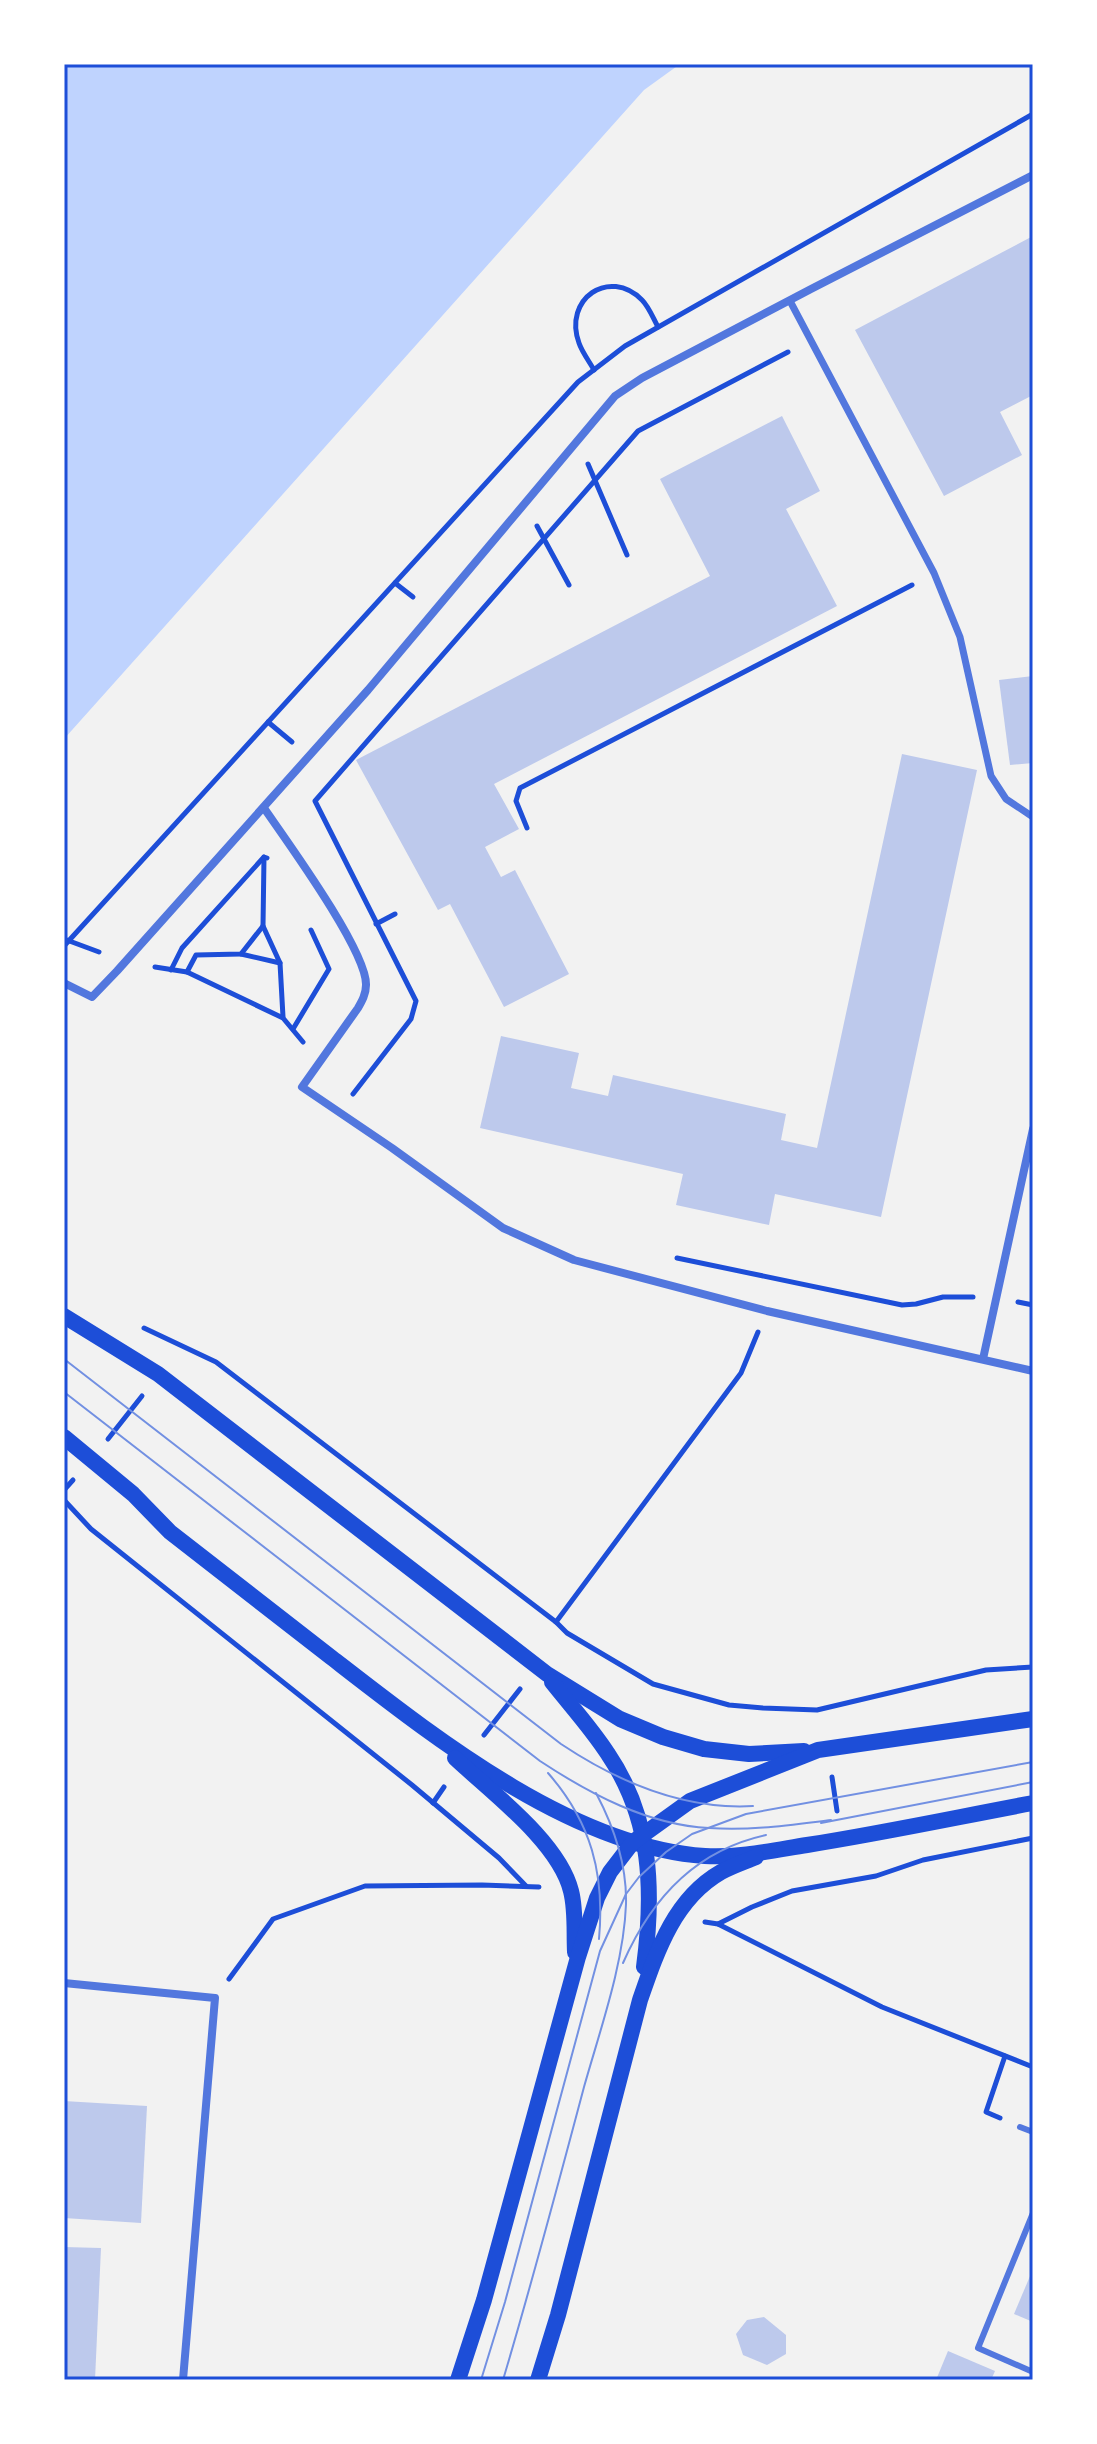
<svg xmlns="http://www.w3.org/2000/svg" width="1097" height="2444" viewBox="0 0 1097 2444" font-family="Mulish,sans-serif">
<rect width="100%" height="100%" fill="#f2f2f2"/>
<polygon fill="#bfd3fe" points="64,64 680,64 644,90 64,739"/>
<g fill="#bdc9ec">
<polygon points="1033,236 1033,395 1000,412 1022,455 944,496 855,330"/>
<polygon points="782,416 820,491 786,509 837,606 494,784 519,829 485,847 501,877 515,870 569,974 504,1007 450,904 438,910 356,760 710,576 660,479"/>
<polygon points="1033,676 1033,763 1010,765 999,680"/>
<polygon points="902,754 977,770 881,1217 775,1194 769,1225 676,1205 683,1174 480,1128 501,1036 579,1053 571,1088 608,1096 613,1075 786,1114 781,1140 817,1148"/>
<polygon points="64,2101 147,2106 141,2223 64,2218"/>
<polygon points="64,2247 101,2248 95,2380 64,2380"/>
<polygon points="1033,2269 1033,2322 1014,2314"/>
<polygon points="764,2317 786,2335 786,2354 767,2365 743,2355 736,2334 747,2320"/>
<polygon points="948,2351 995,2371 991,2380 936,2380"/>
</g>
<g fill="none" stroke-linecap="round" stroke-linejoin="round">
<g stroke="#1d4ed8" stroke-width="5">
<path d="M594 370C589 361 582 352 579 343 563 299 609 267 642 300 649 307 653 318 658 327"/>
<polyline points="588,464 627,555"/>
<polyline points="537,526 569,585"/>
<polyline points="395,583 413,597"/>
<polyline points="268,722 292,742"/>
<polyline points="527,828 516,801 520,788 912,585"/>
<polyline points="376,924 395,914"/>
<polyline points="263,926 280,963 283,1017"/>
<polyline points="64,939 99,952"/>
<polyline points="64,946 578,382 625,346 1033,114"/>
<polyline points="241,954 280,963"/>
<polyline points="155,967 187,972 283,1018 303,1042"/>
<polyline points="171,970 182,948 264,857 267,858"/>
<polyline points="187,972 196,955 241,954 263,926 264,857"/>
<polyline points="293,1029 329,969 311,930"/>
<polyline points="353,1094 411,1019 416,1001 315,801 638,431 788,352"/>
<polyline points="677,1258 902,1305 916,1304 943,1297 973,1297"/>
<polyline points="1018,1302 1033,1305"/>
<polyline points="144,1328 216,1362 556,1622 567,1633 653,1684 729,1705 763,1708 817,1710 986,1670 1033,1667"/>
<polyline points="108,1439 142,1396"/>
<polyline points="64,1490 73,1480"/>
<polyline points="64,1500 91,1529 412,1785 499,1858 526,1886"/>
<polyline points="556,1622 741,1373 758,1332"/>
<polyline points="484,1735 520,1689"/>
<polyline points="832,1777 837,1811"/>
<polyline points="433,1803 444,1787"/>
<polyline points="705,1922 718,1924 882,2007 1033,2067"/>
<polyline points="718,1924 752,1907 792,1891 876,1876 923,1860 1033,1838"/>
<polyline points="229,1979 273,1919 365,1886 482,1885 539,1887"/>
<polyline points="1000,2118 986,2112 1005,2056"/>
</g>
<g stroke="#5277de" stroke-width="6">
<polyline points="1020,2127 1033,2132"/>
<polyline points="1033,2213 978,2348 1033,2372"/>
</g>
<polyline stroke="#5277de" stroke-width="7" points="790,301 934,573 960,637 991,776 1006,799 1033,817"/>
<g stroke="#5277de" stroke-width="8">
<path d="M264 808C286 840 367 951 366 985 366 994 362 1001 358 1008L302 1087 392 1148 503 1228 574 1260 767 1311 1033 1371"/>
<polyline points="64,983 92,997 117,971 368,690 615,396 642,378 811,289 1033,175"/>
<polyline points="983,1359 1033,1129"/>
<polyline points="64,1983 215,1998 183,2380"/>
</g>
<g stroke="#1d4ed8" stroke-width="16">
<polyline points="64,1316 158,1374 547,1674 620,1719 663,1737 704,1749 749,1754 804,1751"/>
<path d="M64 1437 133 1494 170 1532C224 1574 278 1616 332 1658 434 1737 572 1847 705 1856 739 1858 775 1850 807 1845 883 1833 958 1817 1033 1803"/>
<path d="M552 1682C571 1706 592 1729 608 1754 652 1819 654 1891 644 1967"/>
<path d="M455 1758C491 1792 559 1842 571 1891 576 1910 574 1932 575 1952"/>
<polyline points="458,2380 484,2300 578,1957 597,1898 610,1872 633,1842 690,1801 818,1750 1033,1719"/>
<path d="M538 2380 558 2315 640 2000C657 1951 674 1899 721 1872 732 1866 744 1862 756 1857"/>
</g>
<g stroke="#7290e2" stroke-width="2">
<path d="M64 1359 561 1744C618 1782 684 1810 753 1806"/>
<path d="M64 1392 540 1761C590 1794 648 1825 709 1828 750 1831 790 1825 831 1820"/>
<path d="M548 1773C591 1822 605 1874 599 1939"/>
<polyline points="821,1823 1033,1782"/>
<path d="M623 1963C651 1899 696 1850 766 1835"/>
<polyline points="481,2380 505,2302 600,1951 626,1894 639,1877 666,1852 692,1834 746,1814 1033,1762"/>
<path d="M503 2380C532 2283 558 2185 584 2087 600 2030 624 1963 626 1904 627 1865 614 1827 596 1793"/>
</g>
</g>
<rect width="1097" height="2444" fill="none" stroke="#ffffff" stroke-width="132"/>
<rect x="66" y="66" width="965" height="2312" fill="none" stroke="#1d4ed8" stroke-width="3"/>
</svg>
